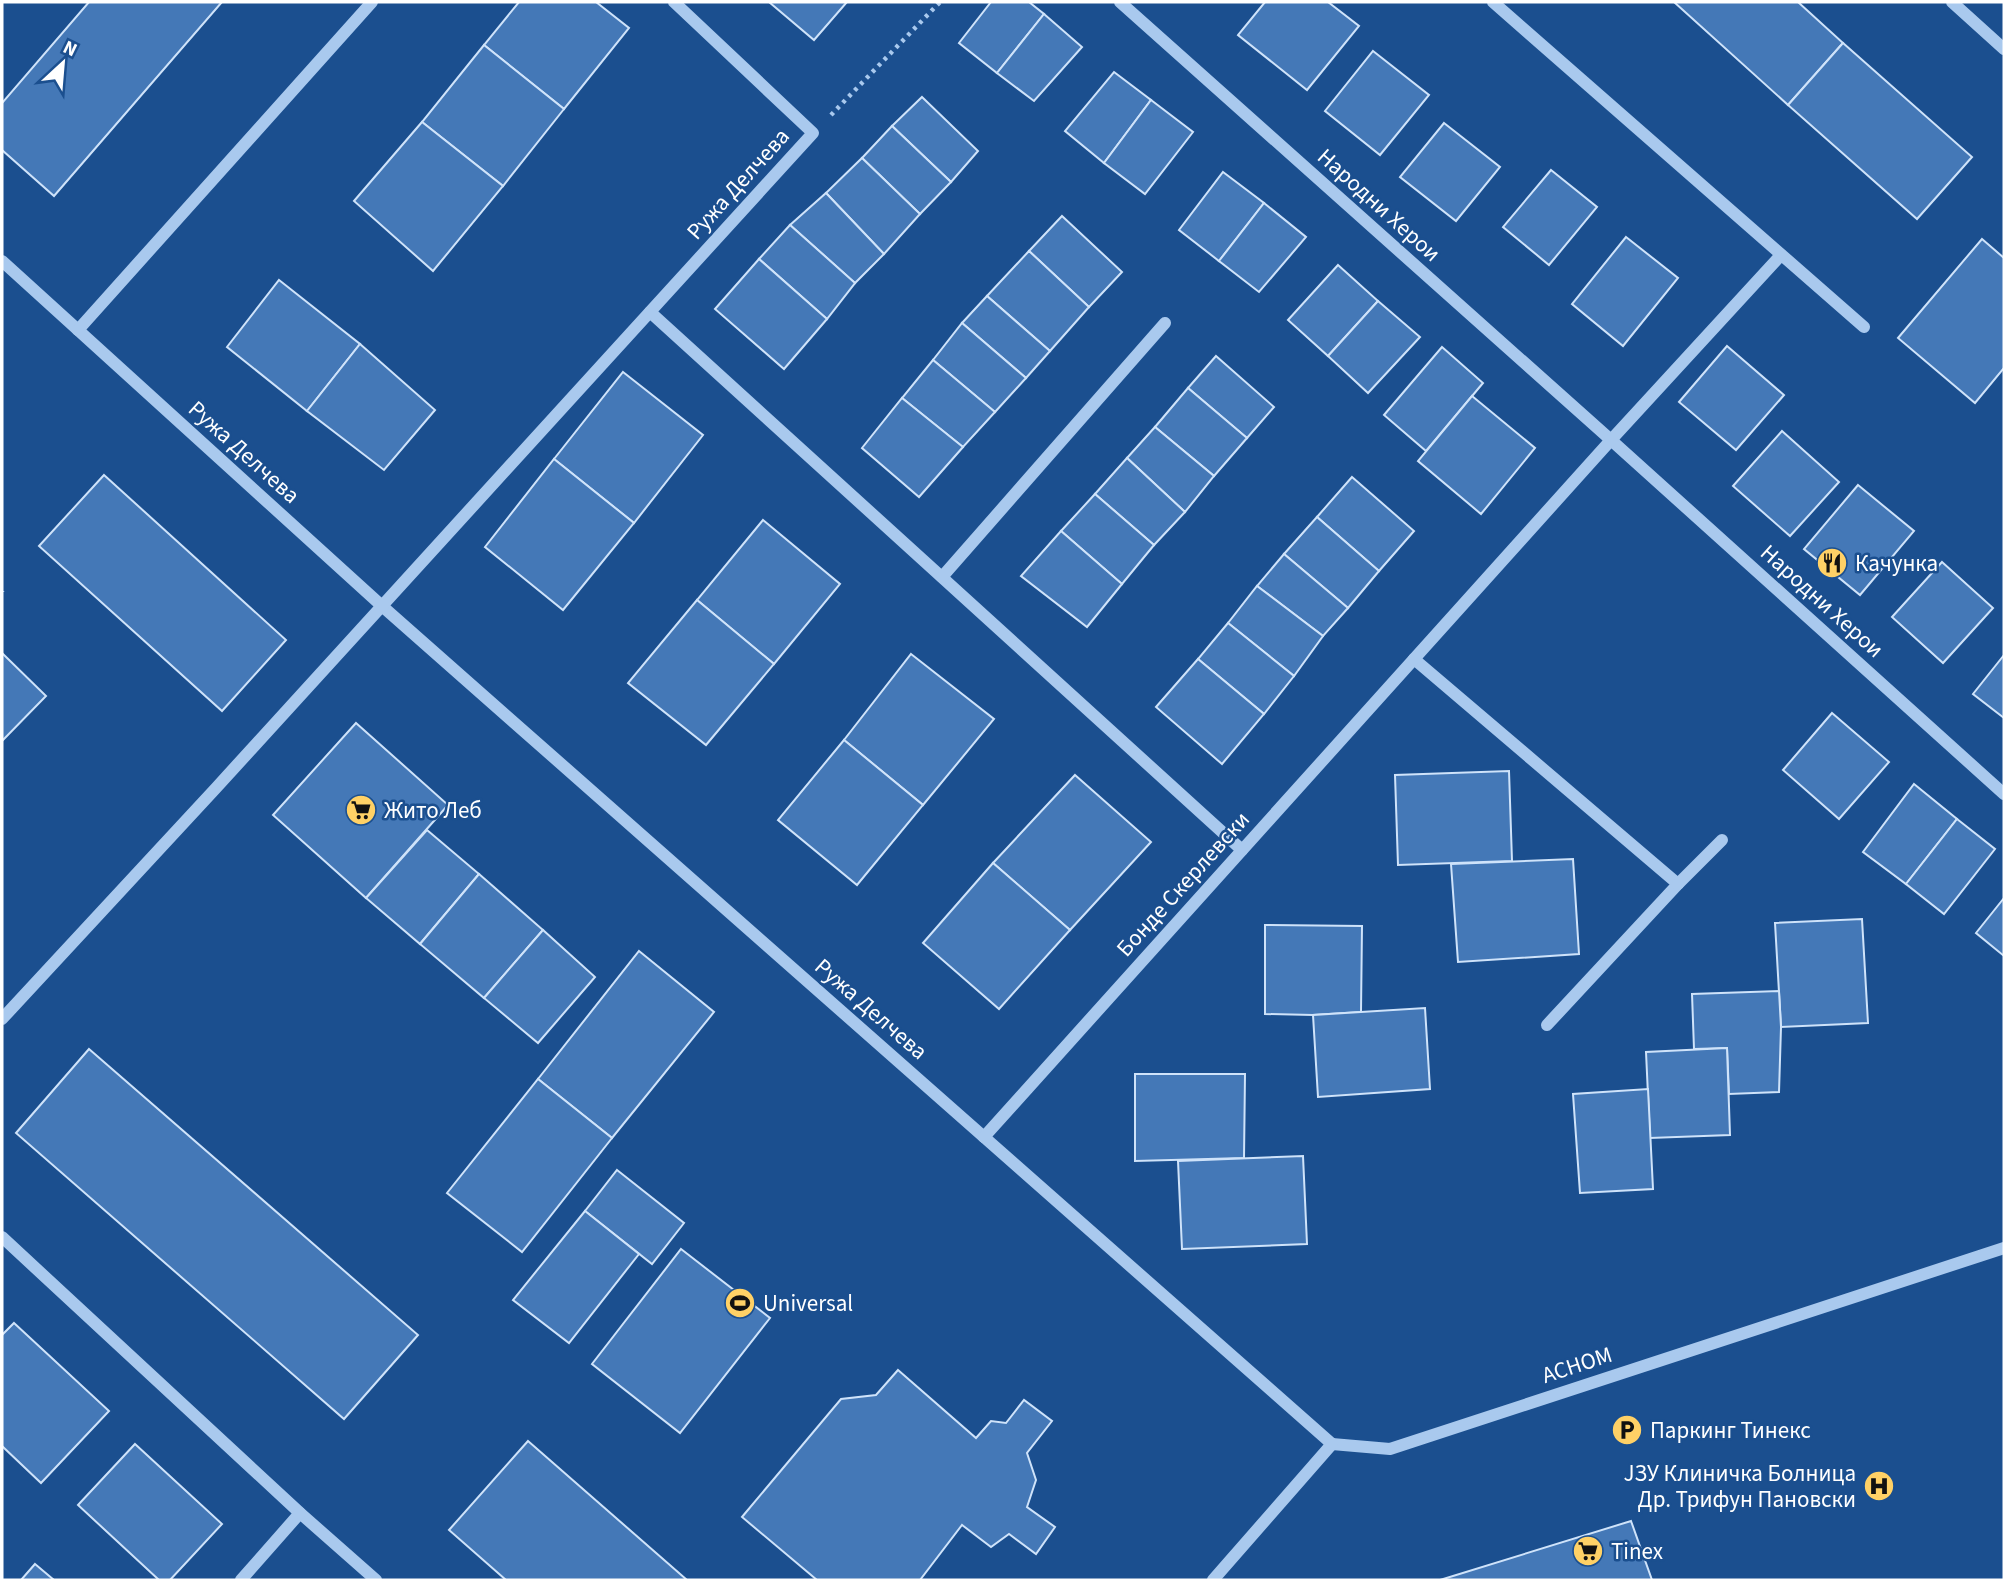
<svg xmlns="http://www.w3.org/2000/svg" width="2006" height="1582" viewBox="0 0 2006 1582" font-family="'Source Sans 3',sans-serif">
<rect width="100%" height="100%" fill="#1b4f8f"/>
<g fill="#4478b7" stroke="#cfe3fa" stroke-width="2">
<polygon points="89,2 222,2 54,196 2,150 2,103"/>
<polygon points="519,2 596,2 629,28 564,109 484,45"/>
<polygon points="769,2 847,2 814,40"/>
<polygon points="991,2 1029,2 1044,14 997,73 959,43"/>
<polygon points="1265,2 1328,2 1359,26 1307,90 1238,35"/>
<polygon points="1674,2 1798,2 1843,43 1788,105"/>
<polygon points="1044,14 1082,47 1034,101 997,73"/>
<polygon points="1843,43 1972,157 1917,219 1788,105"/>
<polygon points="484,45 564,109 503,186 422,122"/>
<polygon points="1373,51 1429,95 1380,155 1325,111"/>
<polygon points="1114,72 1151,100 1104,163 1065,131"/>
<polygon points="922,97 978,151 951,182 892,126"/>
<polygon points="1151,100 1193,132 1145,194 1104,163"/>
<polygon points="422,122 503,186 433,271 354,201"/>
<polygon points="1444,123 1500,167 1456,221 1400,177"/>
<polygon points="892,126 951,182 920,214 862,158"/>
<polygon points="862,158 920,214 884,254 826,193"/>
<polygon points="1551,170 1597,207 1549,265 1503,227"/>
<polygon points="1223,172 1264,203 1219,261 1179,230"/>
<polygon points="826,193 884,254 855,283 790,225"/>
<polygon points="1264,203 1306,237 1259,292 1219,261"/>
<polygon points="1062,216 1122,272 1089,307 1029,251"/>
<polygon points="790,225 855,283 827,319 759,259"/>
<polygon points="1626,237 1678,278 1623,346 1572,304"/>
<polygon points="1982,239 2004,258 2004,368 1975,403 1898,338"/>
<polygon points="1029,251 1089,307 1050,351 987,296"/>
<polygon points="759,259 827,319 784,369 715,309"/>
<polygon points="1338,265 1378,301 1328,356 1288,320"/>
<polygon points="279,280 360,344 307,411 227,347"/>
<polygon points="987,296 1050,351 1026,378 962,323"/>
<polygon points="1378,301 1420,337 1368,393 1328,356"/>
<polygon points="962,323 1026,378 995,412 933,360"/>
<polygon points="360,344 435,410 384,470 307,411"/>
<polygon points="1727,346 1784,395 1736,450 1679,402"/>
<polygon points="1442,347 1483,383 1426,451 1384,415"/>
<polygon points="1216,356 1274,407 1247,438 1188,388"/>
<polygon points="933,360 995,412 963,447 902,398"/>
<polygon points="623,372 703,435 634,523 554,459"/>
<polygon points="1188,388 1247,438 1214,476 1155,427"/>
<polygon points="1472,396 1535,448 1481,514 1418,461"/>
<polygon points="902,398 963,447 919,497 862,448"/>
<polygon points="1155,427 1214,476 1185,512 1127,458"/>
<polygon points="1782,431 1839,482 1790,536 1733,486"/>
<polygon points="1127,458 1185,512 1154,545 1095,494"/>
<polygon points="554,459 634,523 563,610 485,547"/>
<polygon points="104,475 286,640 222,711 39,546"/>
<polygon points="1352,477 1414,531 1379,571 1317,517"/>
<polygon points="1858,485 1914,531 1860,595 1804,549"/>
<polygon points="1095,494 1154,545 1122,584 1061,531"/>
<polygon points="1317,517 1379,571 1348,608 1284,554"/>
<polygon points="763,520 840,584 774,664 697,600"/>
<polygon points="1061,531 1122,584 1087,627 1021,576"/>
<polygon points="1284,554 1348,608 1323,636 1257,586"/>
<polygon points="1942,562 1993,608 1943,663 1892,617"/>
<polygon points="1257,586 1323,636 1294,676 1228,623"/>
<polygon points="697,600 774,664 706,745 628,683"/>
<polygon points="1228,623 1294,676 1264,714 1198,659"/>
<polygon points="2,653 46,696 2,741"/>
<polygon points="911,654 994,719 923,805 844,740"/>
<polygon points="2004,655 2004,718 1973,694"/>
<polygon points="1198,659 1264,714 1222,764 1156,707"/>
<polygon points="1832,713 1889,762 1839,819 1783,770"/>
<polygon points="356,723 448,805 366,898 273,815"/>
<polygon points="844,740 923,805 857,885 778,820"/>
<polygon points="1509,771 1512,861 1398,865 1395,775"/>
<polygon points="1075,775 1151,842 1070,930 993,863"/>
<polygon points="1914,784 1957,819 1906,884 1863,852"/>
<polygon points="1957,819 1995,849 1944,914 1906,884"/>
<polygon points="427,830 479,874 420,944 366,898"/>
<polygon points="1573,859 1579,954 1458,962 1451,864"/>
<polygon points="993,863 1070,930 999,1009 923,943"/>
<polygon points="479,874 543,930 484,998 420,944"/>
<polygon points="2004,898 2004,956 1976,933"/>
<polygon points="1862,919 1868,1023 1781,1027 1775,923"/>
<polygon points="1265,925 1362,926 1361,1012 1313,1015 1265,1014"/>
<polygon points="543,930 595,977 538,1043 484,998"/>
<polygon points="639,951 714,1012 612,1138 538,1079"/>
<polygon points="1779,991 1781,1027 1779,1092 1729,1094 1727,1048 1694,1049 1692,994"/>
<polygon points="1425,1008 1430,1089 1318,1097 1313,1015"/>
<polygon points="1727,1048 1730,1135 1650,1138 1646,1052"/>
<polygon points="89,1049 418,1335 344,1419 16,1133"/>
<polygon points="1135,1074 1245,1074 1244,1158 1135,1161"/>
<polygon points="538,1079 612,1138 522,1252 447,1193"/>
<polygon points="1648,1089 1653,1189 1580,1193 1573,1094"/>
<polygon points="1303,1156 1307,1244 1182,1249 1178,1161"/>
<polygon points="617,1170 684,1223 652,1264 585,1211"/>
<polygon points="585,1211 639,1254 569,1343 513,1300"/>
<polygon points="681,1249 770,1318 680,1433 592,1364"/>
<polygon points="14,1323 109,1411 41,1483 2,1446 2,1335"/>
<polygon points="898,1370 976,1438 991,1421 1006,1423 1024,1400 1052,1421 1027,1453 1036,1480 1027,1507 1055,1527 1036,1554 1009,1534 991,1547 962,1525 920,1580 817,1580 742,1517 841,1399 876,1395"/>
<polygon points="528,1441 687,1580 506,1580 449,1530"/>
<polygon points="135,1444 222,1524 170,1580 159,1580 78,1505"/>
<polygon points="1631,1521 1652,1580 1440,1580"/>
<polygon points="35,1564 54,1580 21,1580"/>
</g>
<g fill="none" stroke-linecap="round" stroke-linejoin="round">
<g stroke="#a9c9ee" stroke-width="4.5" stroke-dasharray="3.5 5" stroke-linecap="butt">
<polyline points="831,115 940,2"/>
<polyline points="2,591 2,592"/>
</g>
<g stroke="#a9c9ee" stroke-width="12">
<polyline points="1120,2 1611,440 2004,794"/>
<polyline points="1493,2 1864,327"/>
<polyline points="1952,2 2004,49"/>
<polyline points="2,261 382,606 1332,1444"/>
<polyline points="650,312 1242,850"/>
<polyline points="78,330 372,2"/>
<polyline points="942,577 1165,323"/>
<polyline points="1414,659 1678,884 1547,1025"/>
<polyline points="1678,884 1722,840"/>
<polyline points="2,1019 216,788 813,133 674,2"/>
<polyline points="984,1137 1611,440 1781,255"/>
<polyline points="2,1237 300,1513 376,1580"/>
<polyline points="1332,1444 1390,1449 2004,1248"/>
<polyline points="241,1580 300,1513"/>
<polyline points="1213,1580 1332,1444"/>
</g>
</g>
<defs>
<g id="restaurant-disc" transform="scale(1.575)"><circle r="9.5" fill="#ffd166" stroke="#1b4f8f"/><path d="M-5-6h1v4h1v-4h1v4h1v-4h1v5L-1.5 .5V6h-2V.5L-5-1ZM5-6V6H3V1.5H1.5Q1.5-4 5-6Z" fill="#111"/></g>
<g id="supermarket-disc" transform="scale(1.575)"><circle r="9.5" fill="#ffd166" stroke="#1b4f8f"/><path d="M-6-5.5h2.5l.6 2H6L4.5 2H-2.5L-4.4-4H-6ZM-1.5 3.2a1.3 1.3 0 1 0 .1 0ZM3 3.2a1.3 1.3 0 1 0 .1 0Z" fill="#111"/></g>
<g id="stadium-disc" transform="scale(1.575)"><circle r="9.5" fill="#ffd166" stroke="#1b4f8f"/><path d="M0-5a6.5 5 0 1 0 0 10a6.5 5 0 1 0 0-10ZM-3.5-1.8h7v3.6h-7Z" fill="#111"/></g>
<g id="parking-disc" transform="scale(1.575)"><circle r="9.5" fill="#ffd166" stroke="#1b4f8f"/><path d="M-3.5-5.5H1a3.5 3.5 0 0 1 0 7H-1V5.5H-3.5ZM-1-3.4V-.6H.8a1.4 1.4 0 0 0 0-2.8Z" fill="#111"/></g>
<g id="hospital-disc" transform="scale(1.575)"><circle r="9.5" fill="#ffd166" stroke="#1b4f8f"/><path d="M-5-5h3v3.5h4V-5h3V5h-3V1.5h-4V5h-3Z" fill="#111"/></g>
</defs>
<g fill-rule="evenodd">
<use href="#restaurant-disc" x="1832" y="563"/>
<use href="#supermarket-disc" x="361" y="810"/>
<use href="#stadium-disc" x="740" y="1303"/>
<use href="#parking-disc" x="1627" y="1430"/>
<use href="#hospital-disc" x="1879" y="1486"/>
<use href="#supermarket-disc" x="1588" y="1551"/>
</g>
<g text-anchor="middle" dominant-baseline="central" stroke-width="5" stroke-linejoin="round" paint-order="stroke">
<g font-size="23" fill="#fff" stroke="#1b4f8f">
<text transform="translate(738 184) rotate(-48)">Ружа Делчева</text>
<text transform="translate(1379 205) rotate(42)">Народни Херои</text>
<text transform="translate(244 452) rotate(42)">Ружа Делчева</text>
<text transform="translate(1822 601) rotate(42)">Народни Херои</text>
<text transform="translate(1183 884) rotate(-48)">Бонде Скерлевски</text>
<text transform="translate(871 1009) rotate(41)">Ружа Делчева</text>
<text transform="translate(1577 1365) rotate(-18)">АСНОМ</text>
</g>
<g font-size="23" fill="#fff" stroke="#1b4f8f" text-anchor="start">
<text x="1855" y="563">Качунка</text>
<text x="384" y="810">Жито Леб</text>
<text x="763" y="1303">Universal</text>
<text x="1650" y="1430">Паркинг Тинекс</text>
<text x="1856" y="1473" text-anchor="end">ЈЗУ Клиничка Болница<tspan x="1856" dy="26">Др. Трифун Пановски</tspan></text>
<text x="1611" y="1551">Tinex</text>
</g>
</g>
<rect width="2006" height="1582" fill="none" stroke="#ffffff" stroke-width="7"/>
<g transform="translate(63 63) rotate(26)" stroke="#1b4f8f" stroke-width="5" paint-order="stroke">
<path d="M0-5L12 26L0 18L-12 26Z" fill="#ffffff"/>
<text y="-10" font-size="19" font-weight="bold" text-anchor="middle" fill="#ffffff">N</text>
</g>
</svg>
